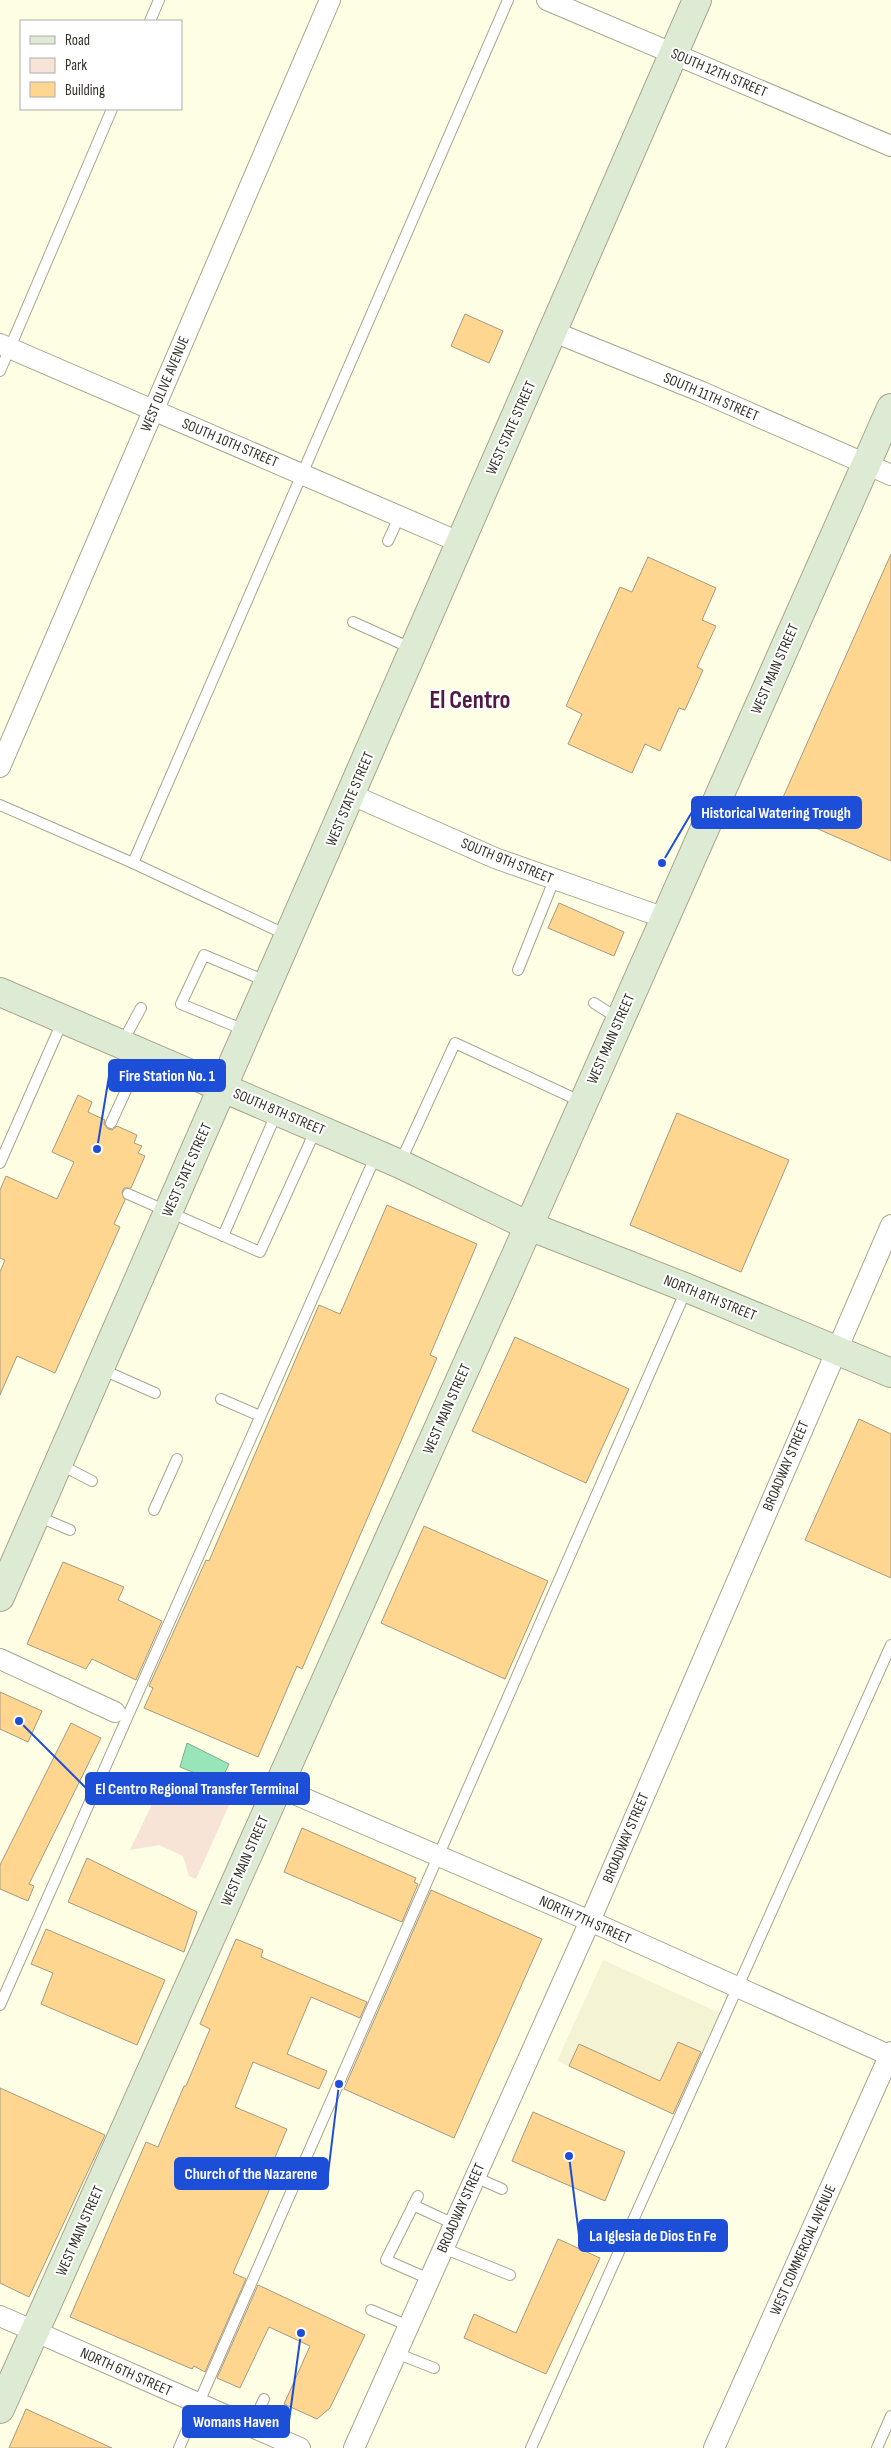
<svg xmlns="http://www.w3.org/2000/svg" width="891" height="2448" viewBox="0 0 891 2448" font-family="'Sofia Sans Condensed',sans-serif">
<rect width="100%" height="100%" fill="#fefee5"/>
<polygon fill="#f4f3d3" points="603,1960 720,2013 675,2114 557,2061"/>
<path fill="#f8e4d7" d="M168 1771C193 1805 195 1799 234 1794L196 1879 189 1876 183 1856 159 1845 130 1850Z"/>
<polygon fill="#98e5b9" stroke="#7aaf8e" points="187,1743 229,1764 220,1783 180,1767"/>
<g fill="#fed690" stroke="#a59985">
<polygon points="465,314 503,331 489,363 451,346"/>
<polygon points="891,554 891,861 777,811"/>
<polygon points="648,557 716,588 702,620 716,626 697,667 703,670 685,710 679,708 660,751 645,744 632,773 568,744 582,714 566,706 620,587 632,592"/>
<polygon points="559,903 624,932 614,956 548,928"/>
<polygon points="78,1095 92,1102 88,1112 105,1120 104,1124 108,1129 112,1130 117,1126 137,1135 134,1143 142,1146 138,1153 145,1156 131,1188 124,1188 122,1192 125,1200 114,1224 120,1227 55,1373 17,1356 0,1395 0,1272 5,1260 0,1258 0,1190 6,1176 57,1199 74,1162 52,1152"/>
<polygon points="677,1113 789,1160 741,1272 630,1225"/>
<polygon points="387,1205 477,1244 430,1355 437,1358 302,1669 297,1666 258,1757 144,1708 153,1688 149,1686 206,1560 209,1561 319,1305 340,1314"/>
<polygon points="515,1337 629,1389 586,1483 472,1431"/>
<polygon points="859,1419 891,1434 891,1578 805,1540"/>
<polygon points="424,1526 548,1581 505,1679 381,1623"/>
<polygon points="63,1562 124,1587 118,1600 162,1621 136,1680 92,1659 86,1669 27,1644"/>
<polygon points="0,1692 42,1711 28,1742 0,1729"/>
<polygon points="71,1723 101,1738 29,1884 34,1886 28,1901 0,1889 0,1865"/>
<polygon points="302,1828 416,1878 414,1882 418,1884 402,1922 284,1872"/>
<polygon points="87,1858 197,1912 184,1952 68,1902"/>
<polygon points="431,1890 542,1939 454,2138 344,2089"/>
<polygon points="46,1929 165,1980 137,2045 41,2004 53,1973 31,1964"/>
<polygon points="236,1939 263,1950 261,1957 367,2002 360,2018 311,1997 287,2054 327,2071 319,2089 253,2062 235,2107 287,2129 268,2174 275,2177 233,2273 246,2279 205,2372 194,2366 192,2369 70,2317 146,2142 158,2147 184,2086 186,2086 210,2029 200,2024"/>
<polygon points="678,2042 701,2052 673,2114 569,2066 579,2044 660,2081"/>
<polygon points="0,2088 105,2135 29,2297 0,2283"/>
<polygon points="533,2112 625,2152 605,2201 512,2161"/>
<polygon points="558,2239 600,2258 546,2374 464,2338 474,2314 516,2333"/>
<polygon points="258,2285 365,2335 330,2408 317,2419 284,2404 310,2346 269,2327 240,2388 217,2378"/>
<polygon points="26,2409 112,2448 9,2448"/>
</g>
<g fill="none" stroke-linecap="round" stroke-linejoin="round">
<g stroke="#a6a58e" stroke-width="12">
<g id="lane">
<polyline points="150,21 159,0"/>
<polyline points="0,371 112,109"/>
<polyline points="388,541 399,517"/>
<polyline points="353,622 413,649"/>
<polyline points="0,805 133,863 508,0"/>
<polyline points="133,863 289,936"/>
<polyline points="518,970 554,880"/>
<polyline points="594,1003 619,1019"/>
<polyline points="247,1031 181,1004 204,955 268,982"/>
<polyline points="122,1043 141,1008"/>
<polyline points="111,1123 143,1053"/>
<polyline points="0,1163 63,1020"/>
<polyline points="400,1163 455,1043 582,1102"/>
<polyline points="128,1194 260,1252 316,1129"/>
<polyline points="223,1236 277,1112"/>
<polyline points="101,1369 155,1393"/>
<polyline points="221,1399 260,1416"/>
<polyline points="59,1464 92,1481"/>
<polyline points="154,1510 177,1459"/>
<polyline points="37,1516 70,1530"/>
<polyline points="0,2005 376,1155"/>
<polyline points="475,2177 502,2189"/>
<polyline points="418,2196 386,2260 429,2279"/>
<polyline points="413,2205 454,2224"/>
<polyline points="443,2248 510,2275"/>
<polyline points="371,2310 409,2326"/>
<polyline points="396,2353 434,2368"/>
<polyline points="251,2427 264,2399"/>
<polyline points="179,2448 687,1288"/>
<polyline points="531,2448 891,1645"/>
<polyline points="877,2448 891,2416"/>
</g>
</g>
<g stroke="#a6a58e" stroke-width="22">
<g id="street">
<polyline points="547,0 891,146"/>
<polyline points="554,332 702,392 891,475"/>
<polyline points="0,344 459,542"/>
<polyline points="0,767 330,0"/>
<polyline points="352,795 495,858 665,918"/>
<polyline points="0,1659 115,1712"/>
<polyline points="278,1787 590,1921 891,2056"/>
<polyline points="0,2316 300,2448"/>
<polyline points="354,2448 590,1921 891,1225"/>
<polyline points="714,2448 891,2052"/>
</g>
</g>
<g stroke="#a6a58e" stroke-width="30">
<g id="secondary">
<polyline points="0,992 400,1164 529,1226 687,1288 891,1373"/>
<path d="M0 1597C233 1065 466 533 697 0"/>
<polyline points="0,2409 515,1257 891,408"/>
</g>
</g>
<use href="#lane" stroke="#fff" stroke-width="10"/>
<use href="#street" stroke="#fff" stroke-width="20"/>
<use href="#secondary" stroke="#deebd4" stroke-width="28"/>
</g>
<g text-anchor="middle" dominant-baseline="central" stroke-width="4" stroke-linejoin="round" paint-order="stroke">
<g font-size="15" fill="#333229" stroke="#fff">
<text transform="translate(719 73) rotate(23)">SOUTH 12TH STREET</text>
<text transform="translate(165 384) rotate(-67)">WEST OLIVE AVENUE</text>
<text transform="translate(711 397) rotate(23)">SOUTH 11TH STREET</text>
<text transform="translate(511 428) rotate(-66)">WEST STATE STREET</text>
<text transform="translate(230 443) rotate(23)">SOUTH 10TH STREET</text>
<text transform="translate(775 669) rotate(-66)">WEST MAIN STREET</text>
<text transform="translate(350 799) rotate(-67)">WEST STATE STREET</text>
<text transform="translate(507 861) rotate(22)">SOUTH 9TH STREET</text>
<text transform="translate(611 1039) rotate(-66)">WEST MAIN STREET</text>
<text transform="translate(279 1112) rotate(23)">SOUTH 8TH STREET</text>
<text transform="translate(187 1170) rotate(-66)">WEST STATE STREET</text>
<text transform="translate(710 1298) rotate(22)">NORTH 8TH STREET</text>
<text transform="translate(447 1409) rotate(-66)">WEST MAIN STREET</text>
<text transform="translate(786 1466) rotate(-67)">BROADWAY STREET</text>
<text transform="translate(626 1838) rotate(-67)">BROADWAY STREET</text>
<text transform="translate(245 1861) rotate(-66)">WEST MAIN STREET</text>
<text transform="translate(585 1920) rotate(24)">NORTH 7TH STREET</text>
<text transform="translate(461 2208) rotate(-66)">BROADWAY STREET</text>
<text transform="translate(80 2231) rotate(-66)">WEST MAIN STREET</text>
<text transform="translate(803 2250) rotate(-66)">WEST COMMERCIAL AVENUE</text>
<text transform="translate(126 2372) rotate(24)">NORTH 6TH STREET</text>
</g>
<g font-size="25" font-weight="bold" fill="#511a45" stroke="#fff">
<text x="470" y="700">El Centro</text>
</g>
</g>
<path fill="none" stroke="#1d4ed8" stroke-width="2" d="M662 863L692 812M97 1149L109 1076M19 1721L86 1788M339 2084L328 2174M569 2156L579 2235M301 2333L289 2421"/>
<g fill="#1d4ed8" stroke="#fff" stroke-width="2">
<circle cx="662" cy="863" r="5"/>
<circle cx="97" cy="1149" r="5"/>
<circle cx="19" cy="1721" r="5"/>
<circle cx="339" cy="2084" r="5"/>
<circle cx="569" cy="2156" r="5"/>
<circle cx="301" cy="2333" r="5"/>
</g>
<g fill="#1d4ed8" stroke="#1d4ed8" stroke-width="2">
<rect x="692" y="797" width="169" height="31" rx="5"/>
<rect x="109" y="1060" width="116" height="31" rx="5"/>
<rect x="86" y="1773" width="223" height="31" rx="5"/>
<rect x="175" y="2158" width="153" height="31" rx="5"/>
<rect x="579" y="2220" width="148" height="31" rx="5"/>
<rect x="183" y="2406" width="106" height="31" rx="5"/>
</g>
<g font-size="16" text-anchor="middle" font-weight="bold" fill="#fff">
<text x="776" y="818">Historical Watering Trough</text>
<text x="167" y="1081">Fire Station No. 1</text>
<text x="197" y="1794">El Centro Regional Transfer Terminal</text>
<text x="251" y="2179">Church of the Nazarene</text>
<text x="653" y="2241">La Iglesia de Dios En Fe</text>
<text x="236" y="2427">Womans Haven</text>
</g>
<rect x="20" y="20" width="162" height="90" fill="#ffffff" stroke="#adada9"/>
<rect x="30" y="36" width="25" height="8" fill="#deebd4" stroke="#adada9"/>
<text x="65" y="45" font-size="15" fill="#333229">Road</text>
<rect x="30" y="58" width="25" height="15" fill="#f8e4d7" stroke="#adada9"/>
<text x="65" y="70" font-size="15" fill="#333229">Park</text>
<rect x="30" y="82" width="25" height="15" fill="#fed690" stroke="#adada9"/>
<text x="65" y="95" font-size="15" fill="#333229">Building</text>
</svg>
